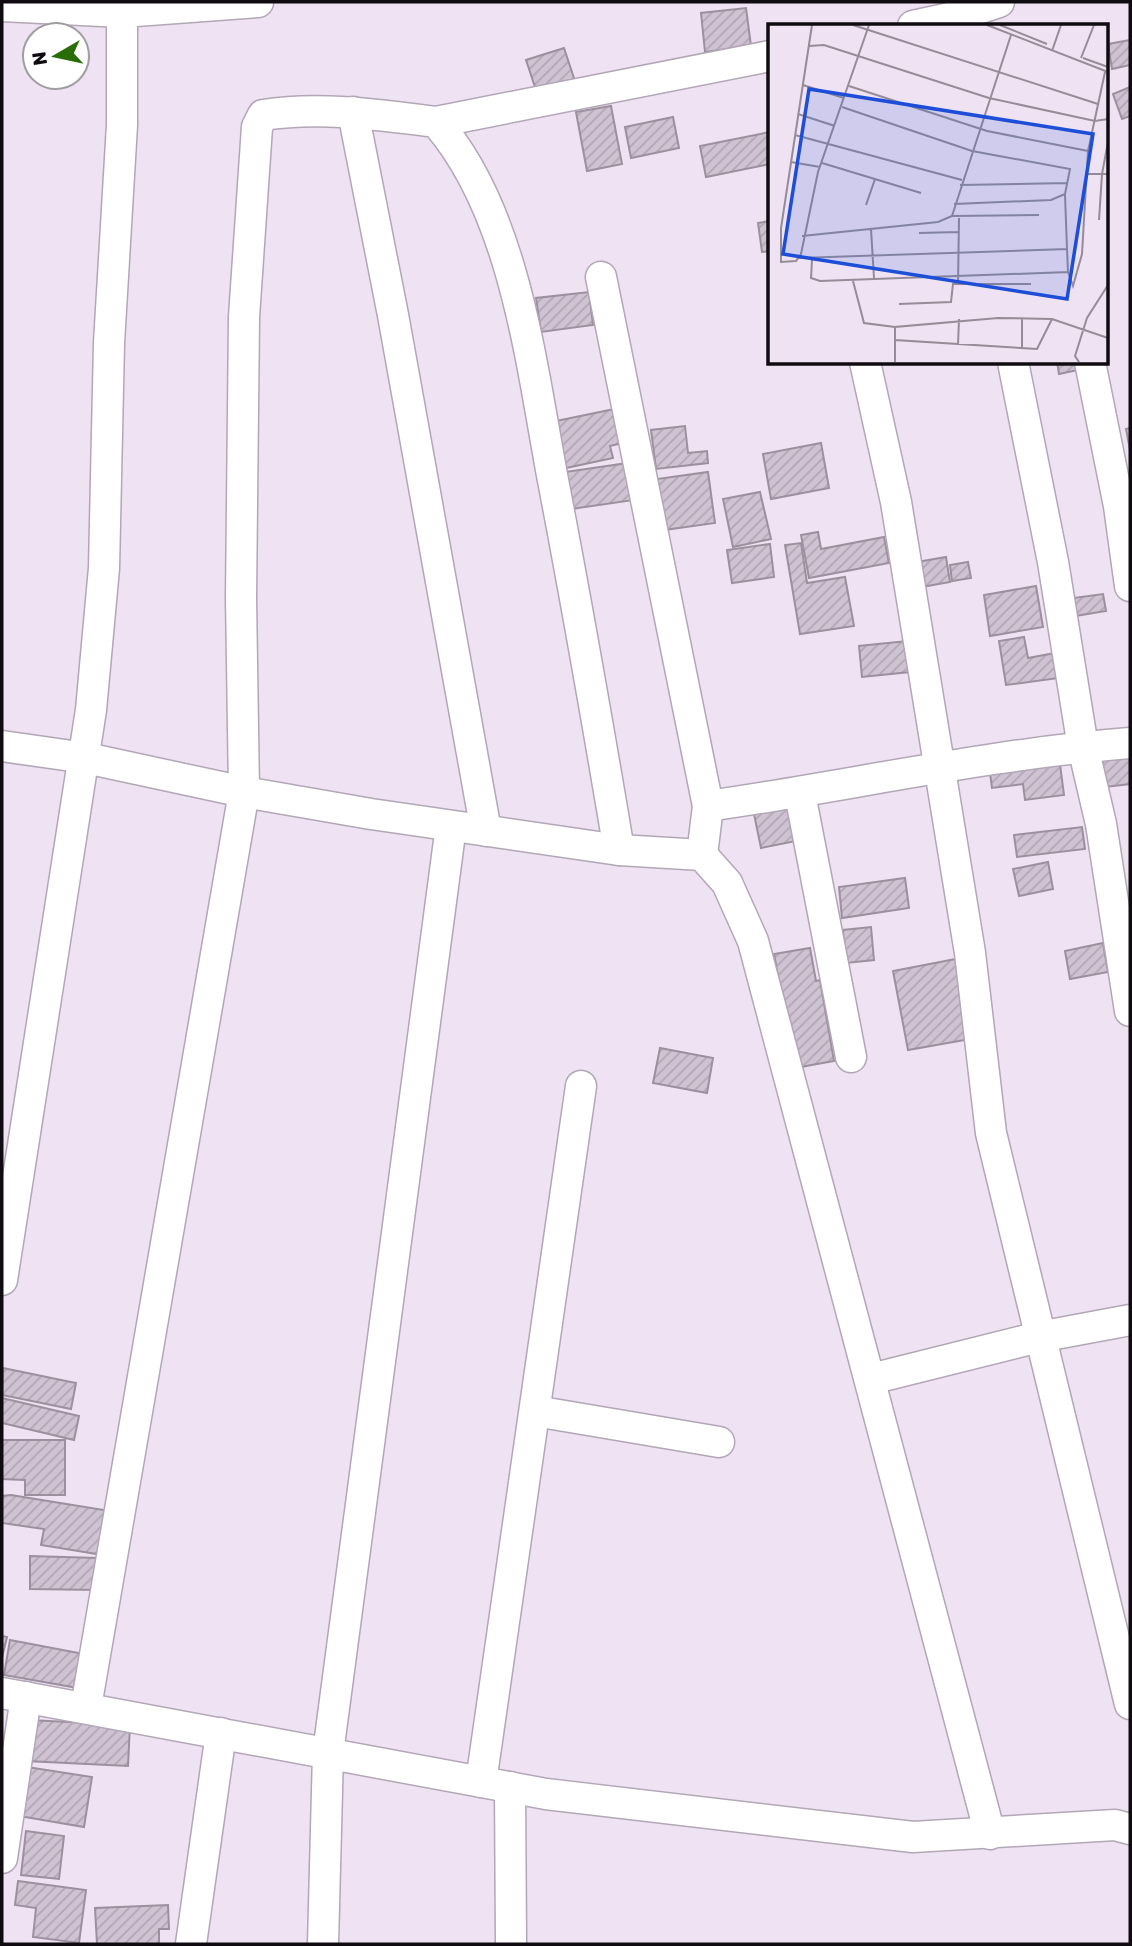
<svg xmlns="http://www.w3.org/2000/svg" width="1132" height="1946" viewBox="0 0 1132 1946" font-family="Rubik,sans-serif">
<defs>
<pattern id="building-hatch" width="6" height="6" patternUnits="userSpaceOnUse" patternTransform="scale(1.75)"><rect width="6" height="6" fill="#cfc3d3"/><path d="M-1 1l2-2M0 6l6-6M5 7l2-2" fill="none" stroke="#b1a6b4"/></pattern>
</defs>
<rect width="100%" height="100%" fill="#efe2f2"/>
<g fill="url(#building-hatch)" stroke="#9c909f" stroke-width="2">
<polygon points="746,8 751,46 705,52 701,13"/>
<polygon points="1130,40 1130,65 1112,69 1108,44"/>
<polygon points="564,48 575,81 537,93 526,60"/>
<polygon points="1130,87 1130,116 1122,119 1113,94"/>
<polygon points="611,106 622,164 587,171 576,112"/>
<polygon points="673,117 679,148 631,158 625,127"/>
<polygon points="770,132 770,164 706,177 700,146"/>
<polygon points="770,221 770,251 762,252 758,223"/>
<polygon points="589,292 593,325 541,332 536,298"/>
<polygon points="1057,362 1086,362 1087,368 1059,374"/>
<polygon points="629,406 635,440 610,446 613,458 566,468 556,421"/>
<polygon points="685,426 688,453 707,451 708,463 656,469 651,430"/>
<polygon points="1130,428 1130,450 1126,429"/>
<polygon points="821,443 829,488 771,499 763,454"/>
<polygon points="628,463 634,500 571,509 565,472"/>
<polygon points="708,472 715,523 664,530 657,479"/>
<polygon points="760,492 771,539 733,547 723,499"/>
<polygon points="818,532 821,549 884,537 889,563 809,578 801,535"/>
<polygon points="801,543 807,583 845,577 854,626 800,634 785,545"/>
<polygon points="770,544 774,577 732,583 727,550"/>
<polygon points="946,557 950,582 916,588 911,563"/>
<polygon points="968,562 971,578 952,581 950,565"/>
<polygon points="1036,586 1043,627 990,636 984,595"/>
<polygon points="1103,594 1106,611 1075,616 1073,598"/>
<polygon points="1024,637 1028,658 1055,653 1059,678 1006,685 999,641"/>
<polygon points="907,641 910,672 862,677 859,646"/>
<polygon points="1130,754 1130,784 1105,787 1102,757"/>
<polygon points="1059,757 1064,795 1025,800 1023,784 992,788 989,765"/>
<polygon points="790,806 796,841 761,848 754,814"/>
<polygon points="1082,827 1085,849 1017,857 1014,835"/>
<polygon points="1048,862 1053,889 1019,896 1013,869"/>
<polygon points="905,878 909,908 842,918 839,887"/>
<polygon points="871,927 874,960 846,963 843,930"/>
<polygon points="1103,943 1108,972 1070,979 1065,951"/>
<polygon points="810,948 816,981 820,980 834,1061 795,1068 774,954"/>
<polygon points="961,958 976,1038 908,1050 893,971"/>
<polygon points="660,1048 713,1058 707,1093 653,1083"/>
<polygon points="3,1368 76,1383 71,1409 2,1395"/>
<polygon points="2,1398 79,1416 74,1440 2,1423"/>
<polygon points="2,1440 65,1440 65,1495 25,1495 25,1480 2,1479"/>
<polygon points="11,1495 110,1511 103,1555 41,1545 44,1529 2,1523 2,1496"/>
<polygon points="30,1556 97,1558 97,1590 30,1589"/>
<polygon points="2,1636 7,1637 2,1658"/>
<polygon points="10,1640 84,1654 78,1688 4,1675"/>
<polygon points="28,1720 130,1725 128,1766 26,1761"/>
<polygon points="27,1767 92,1777 84,1827 19,1816"/>
<polygon points="26,1831 64,1836 59,1879 21,1875"/>
<polygon points="18,1881 86,1890 79,1943 33,1937 36,1908 15,1905"/>
<polygon points="168,1905 169,1929 159,1929 159,1944 97,1944 95,1908"/>
</g>
<g fill="none" stroke-linecap="round" stroke-linejoin="round">
<g stroke="#b2a7b6" stroke-width="33">
<g id="minor">
<polyline points="2,6 122,12 258,2"/>
<polyline points="950,18 999,2"/>
<polyline points="913,26 950,18 952,26"/>
<polyline points="353,112 393,315 486,831"/>
<polyline points="436,122 770,56"/>
<polyline points="601,277 708,806 702,855"/>
<polyline points="865,362 896,502 970,953 991,1133 1130,1704"/>
<polyline points="1013,362 1053,562 1083,747 1101,824 1130,1011"/>
<polyline points="1090,362 1119,506 1130,586"/>
<polyline points="2,746 86,758 244,792 371,814 619,850 702,855 727,883 753,941 990,1834"/>
<polyline points="800,794 851,1057"/>
<path d="M708 806C849 786 988 754 1130 743"/>
<polyline points="2,1280 91,710 104,568 109,343 122,125 122,12"/>
<polyline points="871,1379 1039,1337 1130,1320"/>
<polyline points="535,1411 719,1442"/>
<polyline points="2,1693 546,1794 913,1837 1115,1825 1130,1829"/>
<path d="M86 1707 244 792 241 598 244 317 257 127 263 115C321 106 379 115 436 122 514 211 531 362 552 475 576 600 598 725 619 850"/>
<polyline points="481,1782 581,1086"/>
<polyline points="510,1787 511,1944"/>
<polyline points="2,1858 26,1697"/>
<polyline points="191,1944 221,1733"/>
<polyline points="323,1944 328,1753 451,826"/>
</g>
</g>
<use href="#minor" stroke="#fff" stroke-width="30"/>
</g>
<g transform="translate(768 24)">
<rect width="340" height="340" fill="#efe2f2"/>
<path fill="none" stroke="#958c98" stroke-width="2" d="M44 1 13 204V238L28 237 33 230 50 148 101 1M85 1 330 80M219 1 340 48M232 1 279 20M41 22 56 21 221 74 327 97 340 95M284 27 293 1M313 34 326 1M315 34 340 43M35 61 76 74M81 62 219 107 320 127M74 83 204 127 302 145 297 170 283 176 186 180M30 90 67 102M27 111 194 156M340 118 334 150H340M23 138 52 143M54 139 153 169M318 150H334L331 196M192 161 300 159M98 181 107 155M184 192 271 191M103 205 106 254M151 209 191 208M34 212 170 198 184 192 243 11M31 234 299 225 297 171M44 236 43 254 52 257 300 248 299 225M300 248 305 262 314 230 320 127 337 48M85 257 96 299 127 303M190 261 191 194M131 280 183 278 185 260H263M284 295 269 325 127 316V303L230 294 284 295 340 314M190 321 191 295M254 324V294M127 338V316M311 338 307 332 319 294 340 261"/>
<path fill="#1d4ed8" fill-opacity="0.15" stroke="#1d4ed8" stroke-width="3.5" d="M41 65 325 110 299 275 15 230Z"/>
<rect width="340" height="340" fill="none" stroke="#0f0b10" stroke-width="3.5"/>
</g>
<rect width="1132" height="1946" fill="none" stroke="#0f0b10" stroke-width="7"/>
<g transform="translate(56 56) rotate(261)"><circle r="33" fill="#ffffff" stroke="#9f9d9f" stroke-width="2"/>
<path d="M0-5L12 26L0 18L-12 26Z" fill="#296d07"/>
<text y="-10" font-size="19" font-weight="bold" text-anchor="middle" fill="#0f0b10">N</text>
</g>
</svg>
